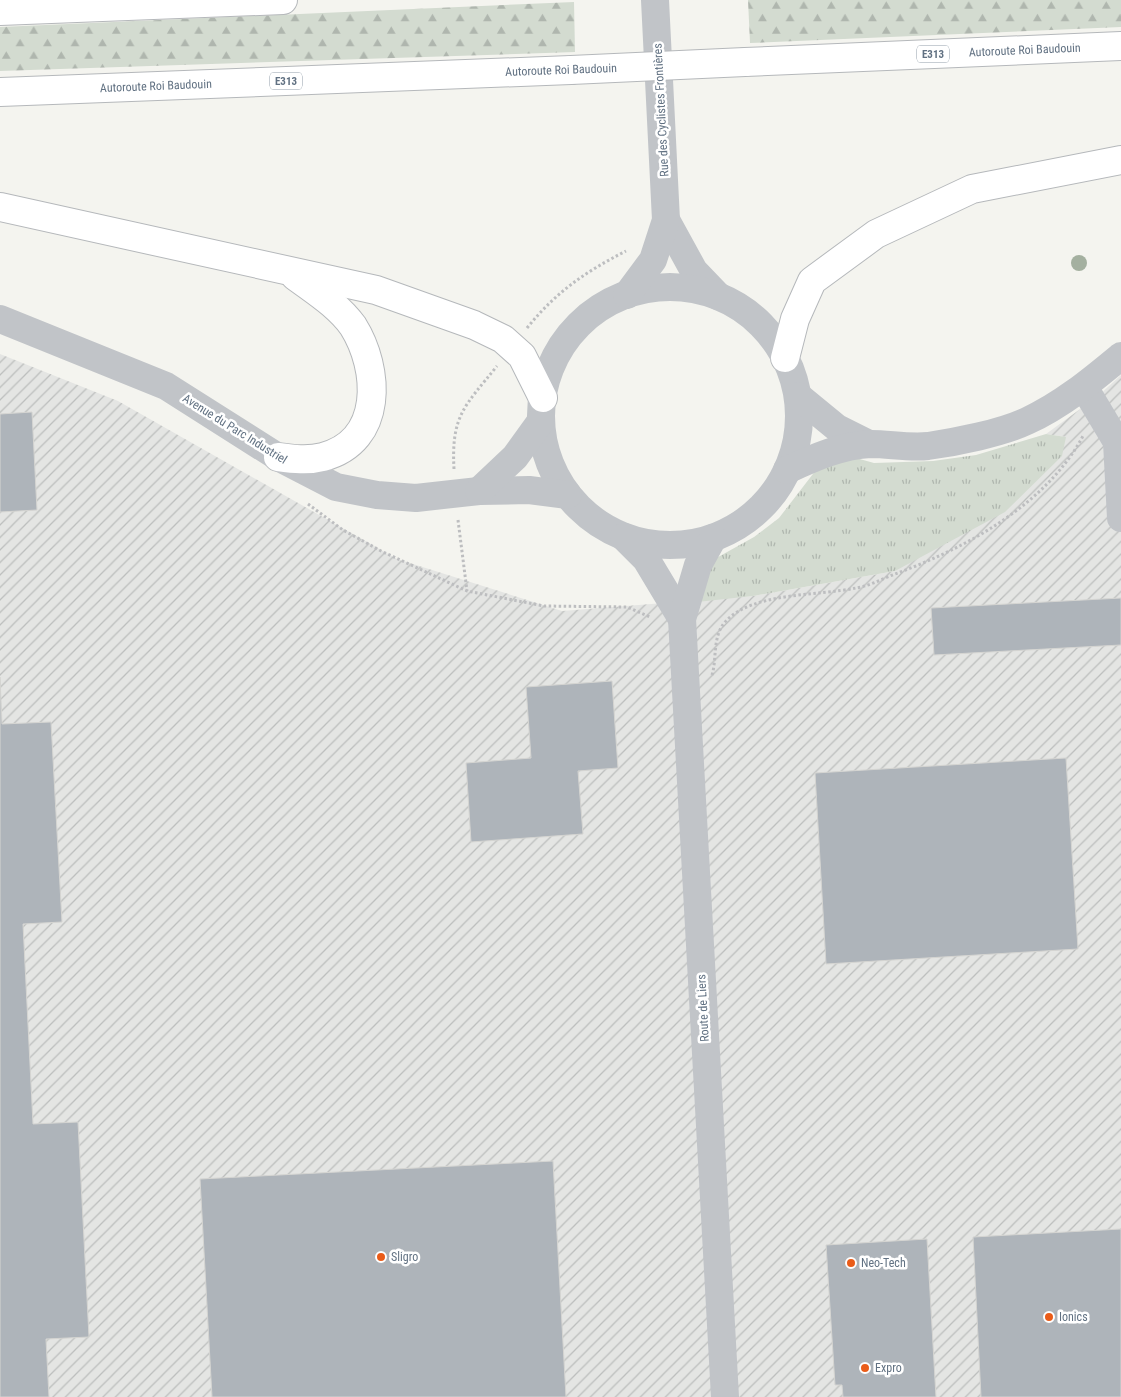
<svg xmlns="http://www.w3.org/2000/svg" width="1121" height="1397" viewBox="0 0 1121 1397" font-family="'Roboto Condensed',sans-serif">
<defs>
<pattern id="industrial-furrows" width="10" height="10" patternUnits="userSpaceOnUse" patternTransform="scale(1.25)"><rect width="10" height="10" fill="#e4e5e3"/><path d="M-1 1l2-2M0 10L10 0M9 11l2-2" fill="none" stroke="#bcbebd"/></pattern>
<pattern id="grass-tufts" width="24" height="20" patternUnits="userSpaceOnUse" patternTransform="scale(1.25)"><rect width="24" height="20" fill="#d3dbd0"/><path d="M3 7l-1-3M5 7V3M7 7l1-3M15 17l-1-3M17 17v-4M19 17l1-3" fill="none" stroke="#afb6ae"/></pattern>
<pattern id="forest-firs" width="22" height="20" patternUnits="userSpaceOnUse" patternTransform="scale(1.25)"><rect width="22" height="20" fill="#d3dbd0"/><path d="M5 1l3.5 6h-7zM16 11l3.5 6h-7z" fill="#afb6ae"/></pattern>
</defs>
<rect width="100%" height="100%" fill="#f4f4ef"/>
<polygon fill="url(#industrial-furrows)" points="0,354 118,401 397,559 562,611 753,596 895,571 1066,437 1046,434 1098,396 1121,375 1121,1397 0,1397"/>
<polygon fill="url(#grass-tufts)" points="1046,434 1066,437 1062,456 1005,512 895,571 753,596 697,602 711,561 754,537 779,518 816,470 849,456 874,463 933,461 976,455"/>
<g fill="url(#forest-firs)">
<polygon points="748,0 1121,0 1121,27 750,43"/>
<polygon points="574,2 575,52 0,71 0,27"/>
</g>
<g fill="#aeb4ba" stroke="#d5d5d2">
<polygon points="32,412 37,510 0,512 0,414"/>
<polygon points="1121,598 1121,645 934,655 931,608"/>
<polygon points="0,677 2,724 51,722 62,922 23,924 33,1124 78,1122 89,1337 46,1339 49,1397 0,1397"/>
<polygon points="612,681 618,768 578,771 583,834 471,842 466,763 531,758 526,687"/>
<polygon points="1066,758 1078,949 826,964 815,773"/>
<polygon points="553,1161 566,1397 212,1397 200,1179"/>
<polygon points="1121,1229 1121,1397 981,1397 973,1237"/>
<polygon points="927,1239 936,1397 843,1397 842,1385 835,1385 826,1245"/>
</g>
<g fill="none" stroke-linecap="round" stroke-linejoin="round">
<g stroke="#b5b8bb" stroke-width="30">
<g id="highway">
<polyline points="0,11 283,0"/>
<path id="s1" d="M745 62 1121 46"/>
<path id="s2" d="M0 92 571 70"/>
<polyline points="0,207 376,290 474,325 503,339 522,356 543,398"/>
<polyline points="785,358 795,319 812,281 876,234 972,189 1121,160"/>
<path d="M278 457C293 459 308 461 323 457 384 441 380 369 353 326 338 305 315 291 295 276"/>
</g>
</g>
<g stroke="#bdbec0" stroke-width="3" stroke-dasharray="2.5 2.5" stroke-linecap="butt">
<path d="M527 328C556 292 585 272 626 251"/>
<path d="M454 469C451 415 465 406 497 366"/>
<polyline points="308,504 343,530 381,551 467,591 544,606 627,607 650,617"/>
<polyline points="458,520 467,591"/>
<path d="M712 675C717 660 712 635 726 621 753 592 818 596 856 588 869 586 882 579 895 574 966 548 1046 505 1083 436"/>
</g>
<g stroke="#c1c4c8" stroke-width="28">
<polyline points="666,220 694,271 718,296"/>
<circle cx="670" cy="416" r="129"/>
<polyline points="627,295 653,260 666,220 655,0"/>
<polyline points="0,319 166,386 278,457 336,487 377,495 416,498 479,491 529,490 568,495"/>
<polyline points="1084,387 1117,442 1121,518"/>
<polyline points="798,396 837,428 869,444"/>
<path d="M787 470C813 458 842 445 871 444 889 444 909 448 928 446 956 442 1002 433 1027 421 1062 405 1092 380 1121 356"/>
<polyline points="479,491 515,457 541,421"/>
<polyline points="624,537 646,559 682,619"/>
<polyline points="713,538 698,565 682,619 725,1397"/>
</g>
<use href="#highway" stroke="#fff" stroke-width="28"/>
<g stroke="#b5b8bb" stroke-width="30" stroke-linecap="butt">
<polyline id="highway-bridge" points="571,70 745,62"/>
</g>
<use href="#highway-bridge" stroke="#fff" stroke-width="28"/>
</g>
<circle fill="#a4b0a0" cx="1079" cy="263" r="8"/>
<g fill="#ea5c19" stroke="#fff" stroke-width="2">
<circle cx="381" cy="1257" r="5"/>
<circle cx="851" cy="1263" r="5"/>
<circle cx="1049" cy="1317" r="5"/>
<circle cx="865" cy="1368" r="5"/>
</g>
<g text-anchor="middle" dominant-baseline="central" stroke-width="5" stroke-linejoin="round" paint-order="stroke">
<g fill="#fff" stroke="#909ca8" stroke-width="1">
<rect x="917" y="45.5" width="32" height="17" rx="4"/>
<rect x="270" y="72.5" width="32" height="17" rx="4"/>
</g>
<g font-size="11" font-weight="bold" fill="#617182">
<text x="933" y="54">E313</text>
<text x="286" y="81">E313</text>
</g>
<g font-size="12" fill="#617182" stroke="#fff">
<text stroke="none"><textPath href="#s1" startOffset="280">Autoroute Roi Baudouin</textPath></text>
<text transform="translate(561 70) rotate(-2)">Autoroute Roi Baudouin</text>
<text stroke="none"><textPath href="#s2" startOffset="156">Autoroute Roi Baudouin</textPath></text>
<text transform="translate(661 110) rotate(-93)">Rue des Cyclistes Frontières</text>
<text transform="translate(235 429) rotate(32)">Avenue du Parc Industriel</text>
<text transform="translate(703 1008) rotate(-93)">Route de Liers</text>
</g>
<g font-size="12" fill="#617182" stroke="#fff" text-anchor="start">
<text x="391" y="1257">Sligro</text>
<text x="861" y="1263">Neo-Tech</text>
<text x="1059" y="1317">Ionics</text>
<text x="875" y="1368">Expro</text>
</g>
</g>
</svg>
